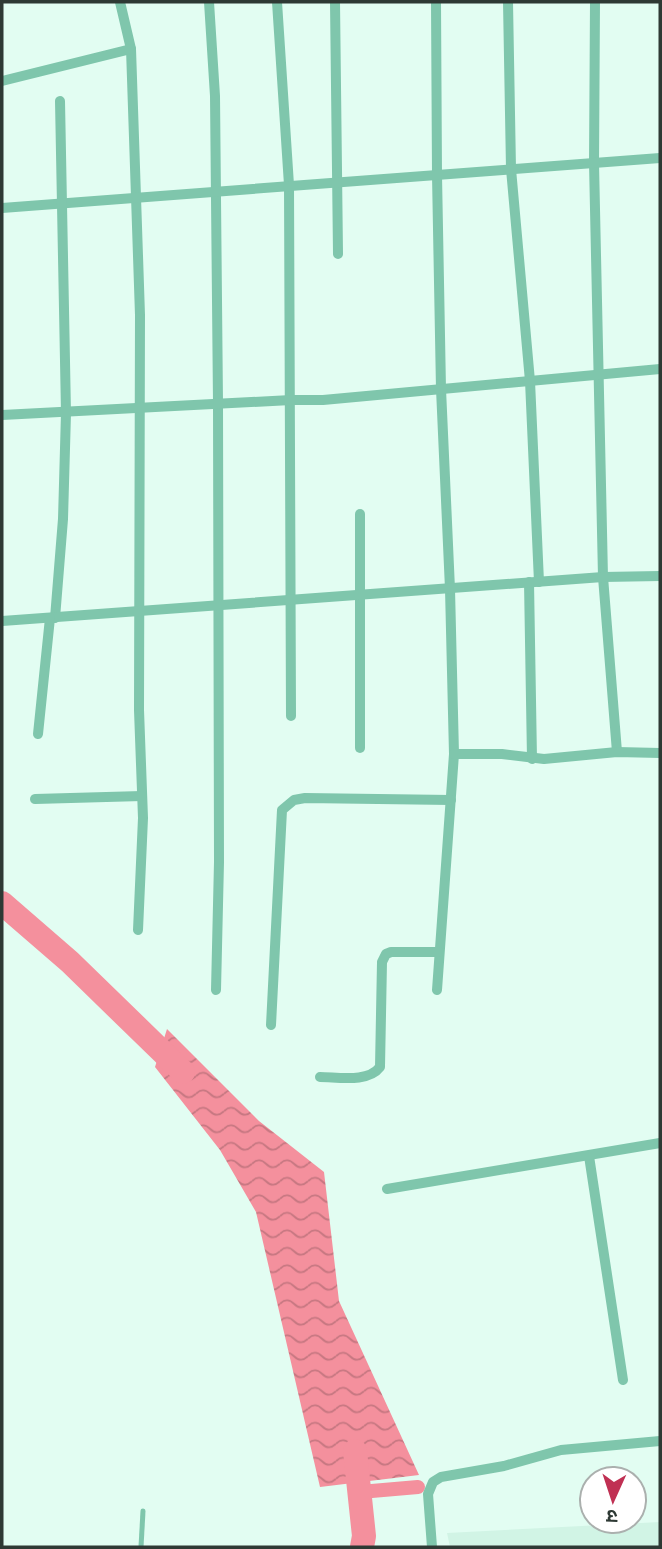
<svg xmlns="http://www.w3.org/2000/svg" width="662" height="1549" viewBox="0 0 662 1549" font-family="'Fira Sans','Noto Sans Devanagari',sans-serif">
<defs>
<pattern id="water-waves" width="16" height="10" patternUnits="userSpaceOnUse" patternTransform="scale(1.75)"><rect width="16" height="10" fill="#f4909d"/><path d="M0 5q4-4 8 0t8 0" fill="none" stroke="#c67781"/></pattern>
</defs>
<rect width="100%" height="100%" fill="#e2fdf2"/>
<polygon fill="#d1f4e5" points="660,1522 660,1547 450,1547 447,1533"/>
<polygon fill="url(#water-waves)" points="167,1029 259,1121 324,1172 339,1301 419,1475 320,1487 256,1212 220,1150 155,1067"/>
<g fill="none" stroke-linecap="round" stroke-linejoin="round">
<polyline stroke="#f4909d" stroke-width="14" points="360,1492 418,1487"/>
<g stroke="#f4909d" stroke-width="24">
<polyline points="2,903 70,962 183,1072"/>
<polyline points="355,1451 364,1536 362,1547"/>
</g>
<polyline stroke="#7fc6ac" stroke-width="5" points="141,1547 143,1511"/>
<g stroke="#7fc6ac" stroke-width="10">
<polyline points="120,2 131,49 140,315 139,710 143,818 138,930"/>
<polyline points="209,2 215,96 218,403 219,862 216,990"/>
<polyline points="277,2 289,185 291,716"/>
<polyline points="335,2 338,254"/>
<polyline points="436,2 437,175 441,389 450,589 454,754 437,990"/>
<polyline points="508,2 511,169 530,381 539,582"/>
<polyline points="595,2 594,163 603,577 617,752"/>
<polyline points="2,81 131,49"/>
<polyline points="2,208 660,158"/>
<polyline points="2,415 291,400 323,400 660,369"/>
<polyline points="360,514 360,748"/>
<polyline points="529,582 532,759"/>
<polyline points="55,618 63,519 66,413 60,101"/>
<polyline points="2,621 603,577 660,576"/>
<polyline points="38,734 50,618"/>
<polyline points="454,754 502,754 544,759 617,752 660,753"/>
<polyline points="35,799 142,796"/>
<polyline points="271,1025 282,810 294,800 305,798 451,800"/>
<path d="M320 1077C338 1077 368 1083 380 1067L382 962 386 954 391 952H439"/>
<polyline points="589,1156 623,1380"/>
<polyline points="387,1189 660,1143"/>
<polyline points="432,1547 428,1494 433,1482 441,1477 504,1466 561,1450 660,1441"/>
</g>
</g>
<rect width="662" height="1549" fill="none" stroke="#2e3934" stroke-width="7"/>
<g transform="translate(613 1500) rotate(183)"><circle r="33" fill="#ffffff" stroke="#abb0ae" stroke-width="2"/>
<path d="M0-5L12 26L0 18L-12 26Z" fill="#c03053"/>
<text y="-10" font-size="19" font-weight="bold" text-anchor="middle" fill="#2e3934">उ</text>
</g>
</svg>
